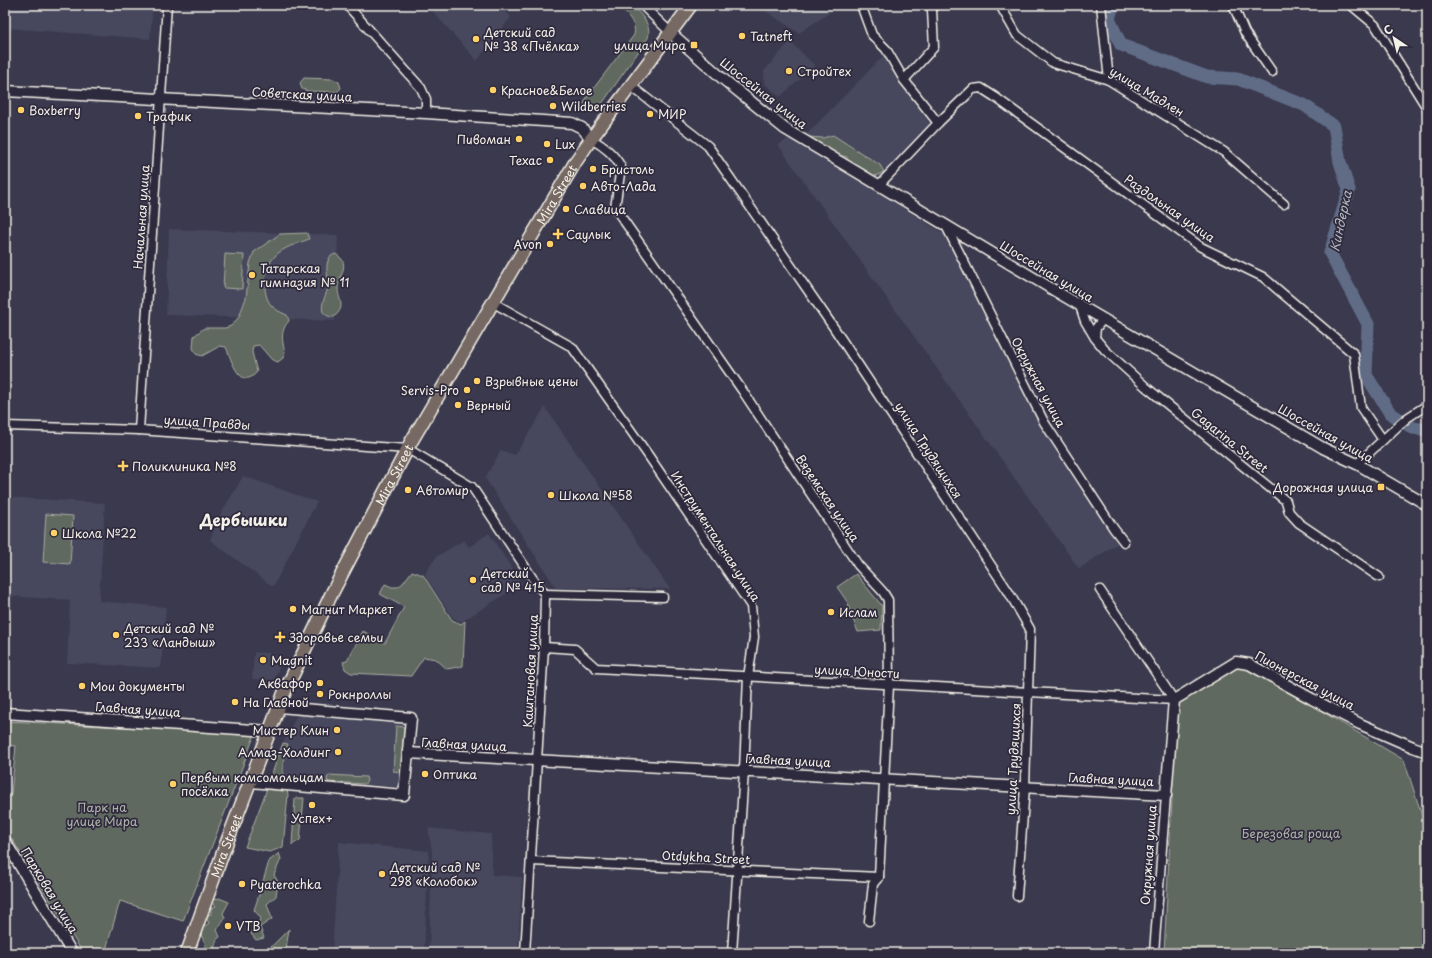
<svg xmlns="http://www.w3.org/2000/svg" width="1432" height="958" viewBox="0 0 1432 958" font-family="'Playpen Sans',sans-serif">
<rect width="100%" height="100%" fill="#3a394e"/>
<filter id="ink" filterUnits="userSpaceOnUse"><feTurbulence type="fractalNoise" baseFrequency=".025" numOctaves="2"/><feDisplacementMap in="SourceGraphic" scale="8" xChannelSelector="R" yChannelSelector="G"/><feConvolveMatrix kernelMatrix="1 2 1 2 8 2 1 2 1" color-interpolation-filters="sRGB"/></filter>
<g filter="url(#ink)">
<g fill="#46465d">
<polygon points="5,5 153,5 150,39 5,28"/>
<polygon points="427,5 500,5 511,17 477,61"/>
<polygon points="756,5 821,5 831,12 799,33"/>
<polygon points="790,41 815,66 780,97 764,83 764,71"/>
<polygon points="889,50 931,126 878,181 805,136"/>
<polygon points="791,137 944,234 1042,429 1118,543 1079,569 778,145"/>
<polygon points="169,229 338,235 335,321 166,315"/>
<polygon points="545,407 670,589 556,588 485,478 501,450 515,455"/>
<polygon points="243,476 317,502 273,587 210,540 219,517"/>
<polygon points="5,497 105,503 99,601 166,607 161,668 67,663 70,600 5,596"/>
<polygon points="489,533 522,584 461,622 453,618 425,576 427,570 437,556 464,540 469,547"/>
<polygon points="254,652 268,653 282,660 274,680 252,679"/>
<polygon points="297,714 404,722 401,782 397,787 312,780 270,779 283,743"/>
<polygon points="428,828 491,834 492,875 522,877 518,953 429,953 432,852"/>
<polygon points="339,842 429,851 424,953 332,953"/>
</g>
<g fill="#60695e" stroke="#aaada3">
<path d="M617 5H632C641 15 652 24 648 38L604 101 597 109 591 113 585 111 584 103 587 97 634 35C637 23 626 13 617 5Z"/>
<polygon points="304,78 333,79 339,82 341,88 337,92 308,91 302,89 300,83"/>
<path d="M833 135 880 165 884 172 871 178 847 162V157C840 155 834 156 827 152 821 149 815 142 809 137L823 138Z"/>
<path d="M307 233 309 239C297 244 284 247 275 256 264 267 261 293 271 305 275 310 282 313 287 315L289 321C280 330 282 341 285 352L283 358 278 362 272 360 259 345 253 346 252 352 257 372C240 392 231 359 226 347L220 346 202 356 196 354 193 348 194 336 204 328H225L231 326 239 317 246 298 250 263 254 252 280 234Z"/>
<polygon points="225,254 244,255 242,289 223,288"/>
<path d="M335 254C352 262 339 275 338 288 338 301 347 306 334 317 330 317 326 316 323 312 320 304 327 294 328 287 329 278 325 269 328 261 329 257 331 256 335 254Z"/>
<polygon points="46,514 73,516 70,564 43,562"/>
<polygon points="412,571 423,575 452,620 461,624 465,621 463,666 447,669 436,659 424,657 411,676 351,673 345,669 343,662 347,661 363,631 385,643 404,607 380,594 385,584 392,587 398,587 403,583"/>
<polygon points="856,574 882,606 881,630 858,632 850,612 848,603 837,587"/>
<polygon points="1242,664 1404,760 1427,831 1427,953 1164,953 1177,704"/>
<polygon points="5,721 255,734 183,921 120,901 105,953 83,953 5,828 5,795 11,794 16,746 5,745"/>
<polygon points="396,726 404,727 402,772 393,771"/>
<polygon points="283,743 288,744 283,763 283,777 281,779 270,779"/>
<polygon points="329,775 366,777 367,781 365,784 328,782 327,779"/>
<polygon points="268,786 287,790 288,795 283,847 270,852 245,847"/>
<polygon points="295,798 304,798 300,840 292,845"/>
<polygon points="279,853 281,859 274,875 278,882 276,896 267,904 272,919 260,927 264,938 256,940 251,934 261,918 254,910 259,895 269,861"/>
<polygon points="219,898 229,902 223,913 225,918 217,930 220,937 217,939 214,949 211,953 206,953 202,949 206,945 199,931 209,923 205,916 211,914 211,908 216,906 212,901"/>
<polygon points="289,929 286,949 281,953 265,953"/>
</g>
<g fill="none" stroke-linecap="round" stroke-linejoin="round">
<polyline stroke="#606c86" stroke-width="13" points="1113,5 1109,19 1121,45 1207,77 1238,79 1304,105 1334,126 1340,162 1349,190 1330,253 1368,324 1366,375 1390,413 1413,428 1427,430"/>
<g stroke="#f4f1e8" stroke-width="11">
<g id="minor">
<polyline points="347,5 421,88 426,99 426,113"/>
<polyline points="642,5 671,33"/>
<polyline points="861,5 872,35 886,49 904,80 938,123"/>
<polyline points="1000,5 1017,35 1053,63 1109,80 1224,152 1284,204"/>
<polyline points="1101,5 1109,80"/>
<polyline points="1233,5 1245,33 1272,72"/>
<polyline points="1351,5 1375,25 1427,108"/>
<polyline points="904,80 934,47 932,10 929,5"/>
<polyline points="631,86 708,146 834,328 1008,591 1030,629 1025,787 1017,896"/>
<path d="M591 139C602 145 615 155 621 167L615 208 742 390 858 565 883 592 888 600 889 685 879 877 873 884 869 921"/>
<polyline points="879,185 938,123 973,89 981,88 995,97 1201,247 1263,277 1354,354 1361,408 1383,440"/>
<polyline points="946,226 1044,422 1114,529 1124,542"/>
<polyline points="492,302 572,347 648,455 751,606 754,637 748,677 744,771 732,953"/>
<polyline points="1080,306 1085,321 1095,338 1105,350 1146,387 1286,501 1289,512 1299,523 1379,577"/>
<polyline points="1095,337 1096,328 1103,319"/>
<polyline points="5,426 139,430 408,449 472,487 533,579 545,594 544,647 525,953"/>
<polyline points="139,430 167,5"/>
<polyline points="1357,464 1399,425 1407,418 1427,405"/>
<polyline points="1100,590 1174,700"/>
<polyline points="545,594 663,597"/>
<polyline points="544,647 575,649 596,668 1174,700"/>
<polyline points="531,861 879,877"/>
<polyline points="1154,953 1166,795"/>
</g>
</g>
<g stroke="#f4f1e8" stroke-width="13">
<g id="tertiary">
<polyline points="671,33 723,79 785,129 1057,292 1323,448 1357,464 1427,505"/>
<polyline points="5,91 426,113 572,123 582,128 591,139"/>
<polyline points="5,713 269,731"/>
<polyline points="408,753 1166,795 1174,700 1236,662 1249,664 1312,699 1360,724 1413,747 1427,752"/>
<polyline points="251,782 404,795 411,718 279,707"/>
<polyline points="5,841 72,953"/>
</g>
</g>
<g stroke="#f4f1e8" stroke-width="15">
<g id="primary">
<path id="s1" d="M187 953 225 847 285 691 332 593 411 442 576 161 591 139 691 5"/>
</g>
</g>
<use href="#minor" stroke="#2f2a3d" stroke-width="8"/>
<use href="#tertiary" stroke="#2f2a3d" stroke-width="10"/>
<use href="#primary" stroke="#766964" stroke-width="12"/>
</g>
</g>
<g fill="#ffd166" stroke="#2f2a3d" stroke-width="1.5">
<circle cx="742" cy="36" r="4"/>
<circle cx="476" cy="39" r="4"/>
<rect x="690" y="41" width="8" height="8" rx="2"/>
<circle cx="789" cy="71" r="4"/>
<circle cx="493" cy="90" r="4"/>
<circle cx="553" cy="106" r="4"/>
<circle cx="21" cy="110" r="4"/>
<circle cx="650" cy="114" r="4"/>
<circle cx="138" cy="116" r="4"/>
<circle cx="519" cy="139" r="4"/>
<circle cx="547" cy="144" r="4"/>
<circle cx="550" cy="160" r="4"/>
<circle cx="593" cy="169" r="4"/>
<circle cx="583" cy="186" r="4"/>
<circle cx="566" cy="209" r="4"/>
<path d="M556 228h4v4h4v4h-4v4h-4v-4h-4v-4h4z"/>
<circle cx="550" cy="244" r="4"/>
<circle cx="252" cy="275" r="4"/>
<circle cx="477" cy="381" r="4"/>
<circle cx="467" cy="390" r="4"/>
<circle cx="458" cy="405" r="4"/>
<path d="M121 460h4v4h4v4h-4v4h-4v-4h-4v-4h4z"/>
<rect x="1377" y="483" width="8" height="8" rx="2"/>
<circle cx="408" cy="490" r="4"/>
<circle cx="551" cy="495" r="4"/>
<circle cx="54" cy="533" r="4"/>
<circle cx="473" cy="580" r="4"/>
<circle cx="293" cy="609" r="4"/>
<circle cx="831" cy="612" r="4"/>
<circle cx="116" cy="635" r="4"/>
<path d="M278 631h4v4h4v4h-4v4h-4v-4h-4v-4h4z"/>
<circle cx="263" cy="660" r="4"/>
<circle cx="320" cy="683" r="4"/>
<circle cx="82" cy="686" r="4"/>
<circle cx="320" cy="694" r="4"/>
<circle cx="235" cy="702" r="4"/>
<circle cx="337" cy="730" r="4"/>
<circle cx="338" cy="752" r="4"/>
<circle cx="425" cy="774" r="4"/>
<circle cx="173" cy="784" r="4"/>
<circle cx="312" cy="805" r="4"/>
<circle cx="382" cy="874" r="4"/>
<circle cx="242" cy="884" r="4"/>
<circle cx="228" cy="926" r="4"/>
</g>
<g text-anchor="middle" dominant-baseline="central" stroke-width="3.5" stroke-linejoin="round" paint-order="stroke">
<g font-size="12" fill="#f4f1e8" stroke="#2f2a3d" text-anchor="start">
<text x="484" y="32">Детский сад<tspan x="484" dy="14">№ 38 «Пчёлка»</tspan></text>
<text x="750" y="36">Tatneft</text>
<text x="686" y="45" text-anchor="end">улица Мира</text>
<text x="797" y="71">Стройтех</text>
<text x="501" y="90">Красное&amp;Белое</text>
<text x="561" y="106">Wildberries</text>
<text x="29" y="110">Boxberry</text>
<text x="658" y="114">МИР</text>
<text x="146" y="116">Трафик</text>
<text x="511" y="139" text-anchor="end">Пивоман</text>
<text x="555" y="144">Lux</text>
<text x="542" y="160" text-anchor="end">Техас</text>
<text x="601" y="169">Бристоль</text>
<text x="591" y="186">Авто-Лада</text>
<text x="574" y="209">Славица</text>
<text x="566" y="234">Саулык</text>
<text x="542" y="244" text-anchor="end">Avon</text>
<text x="260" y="268">Татарская<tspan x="260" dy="14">гимназия № 11</tspan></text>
<text x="485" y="381">Взрывные цены</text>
<text x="459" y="390" text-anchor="end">Servis-Pro</text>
<text x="466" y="405">Верный</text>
<text x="132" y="466">Поликлиника №8</text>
<text x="1373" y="487" text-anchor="end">Дорожная улица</text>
<text x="416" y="490">Автомир</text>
<text x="559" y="495">Школа №58</text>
<text x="62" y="533">Школа №22</text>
<text x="481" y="573">Детский<tspan x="481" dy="14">сад № 415</tspan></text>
<text x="301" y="609">Магнит Маркет</text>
<text x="839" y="612">Ислам</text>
<text x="124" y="628">Детский сад №<tspan x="124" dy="14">233 «Ландыш»</tspan></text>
<text x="289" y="637">Здоровье семьи</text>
<text x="271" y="660">Magnit</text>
<text x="312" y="683" text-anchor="end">Аквафор</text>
<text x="90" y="686">Мои документы</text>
<text x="328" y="694">Рокнроллы</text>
<text x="243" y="702">На Главной</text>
<text x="329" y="730" text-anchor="end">Мистер Клин</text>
<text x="330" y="752" text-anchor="end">Алмаз-Холдинг</text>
<text x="433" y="774">Оптика</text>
<text x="181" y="777">Первым комсомольцам<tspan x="181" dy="14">посёлка</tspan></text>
<text x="312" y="818" text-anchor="middle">Успех+</text>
<text x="390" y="867">Детский сад №<tspan x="390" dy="14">298 «Колобок»</tspan></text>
<text x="250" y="884">Pyaterochka</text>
<text x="236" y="926">VTB</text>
</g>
<g font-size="12" fill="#f4f1e8" stroke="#2f2a3d">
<text transform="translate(1147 91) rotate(31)">улица Мадлен</text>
<text transform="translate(764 93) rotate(38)">Шоссейная улица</text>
<text transform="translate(302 94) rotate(3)">Советская улица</text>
<text stroke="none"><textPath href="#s1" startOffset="846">Mira Street</textPath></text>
<text transform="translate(1170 208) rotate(35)">Раздольная улица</text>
<text transform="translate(141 217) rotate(-86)">Начальная улица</text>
<text transform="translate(1047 271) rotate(31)">Шоссейная улица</text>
<text transform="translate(1039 382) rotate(62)">Окружная улица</text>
<text transform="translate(207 422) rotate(4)">улица Правды</text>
<text transform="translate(1326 433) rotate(29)">Шоссейная улица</text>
<text transform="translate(1230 440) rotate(39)">Gagarina Street</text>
<text transform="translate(929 450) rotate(57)">улица Трудящихся</text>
<text stroke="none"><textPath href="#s1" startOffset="522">Mira Street</textPath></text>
<text transform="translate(828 498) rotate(56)">Вяземская улица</text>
<text transform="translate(716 536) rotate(57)">Инструментальная улица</text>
<text transform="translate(530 671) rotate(-87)">Каштановая улица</text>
<text transform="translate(857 671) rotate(3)">улица Юности</text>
<text transform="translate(1305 680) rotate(28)">Пионерская улица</text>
<text transform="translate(138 709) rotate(4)">Главная улица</text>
<text transform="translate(464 744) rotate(3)">Главная улица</text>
<text transform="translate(1013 759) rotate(-87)">улица Трудящихся</text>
<text transform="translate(788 760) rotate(3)">Главная улица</text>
<text transform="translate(1111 779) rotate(3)">Главная улица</text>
<text stroke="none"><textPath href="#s1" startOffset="114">Mira Street</textPath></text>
<text transform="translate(1148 855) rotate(-86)">Окружная улица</text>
<text transform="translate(706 857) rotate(3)">Otdykha Street</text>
<text transform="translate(50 890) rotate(59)">Парковая улица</text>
</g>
<g font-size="12" fill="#b1b4aa" stroke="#2f2a3d">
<text x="102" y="807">Парк на<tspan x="102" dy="14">улице Мира</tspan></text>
<text x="1291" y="833">Березовая роща</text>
</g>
<g font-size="13" font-style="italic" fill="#b1b5bc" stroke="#2f2a3d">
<text transform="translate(1340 221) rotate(-78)">Киндерка</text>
</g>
<g font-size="16" font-weight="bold" fill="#f4f1e8" stroke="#2f2a3d">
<text x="244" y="519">Дербышки</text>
</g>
</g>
<rect width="1432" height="958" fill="none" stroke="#2f2a3d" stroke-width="20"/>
<rect x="10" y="10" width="1412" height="938" fill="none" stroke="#f4f1e8" stroke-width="1.5" filter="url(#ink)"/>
<g transform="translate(1394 38) rotate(325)" stroke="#2f2a3d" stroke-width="3" paint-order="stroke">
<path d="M0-3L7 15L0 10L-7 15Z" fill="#f4f1e8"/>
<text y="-6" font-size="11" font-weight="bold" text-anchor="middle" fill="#f4f1e8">С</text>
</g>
</svg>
